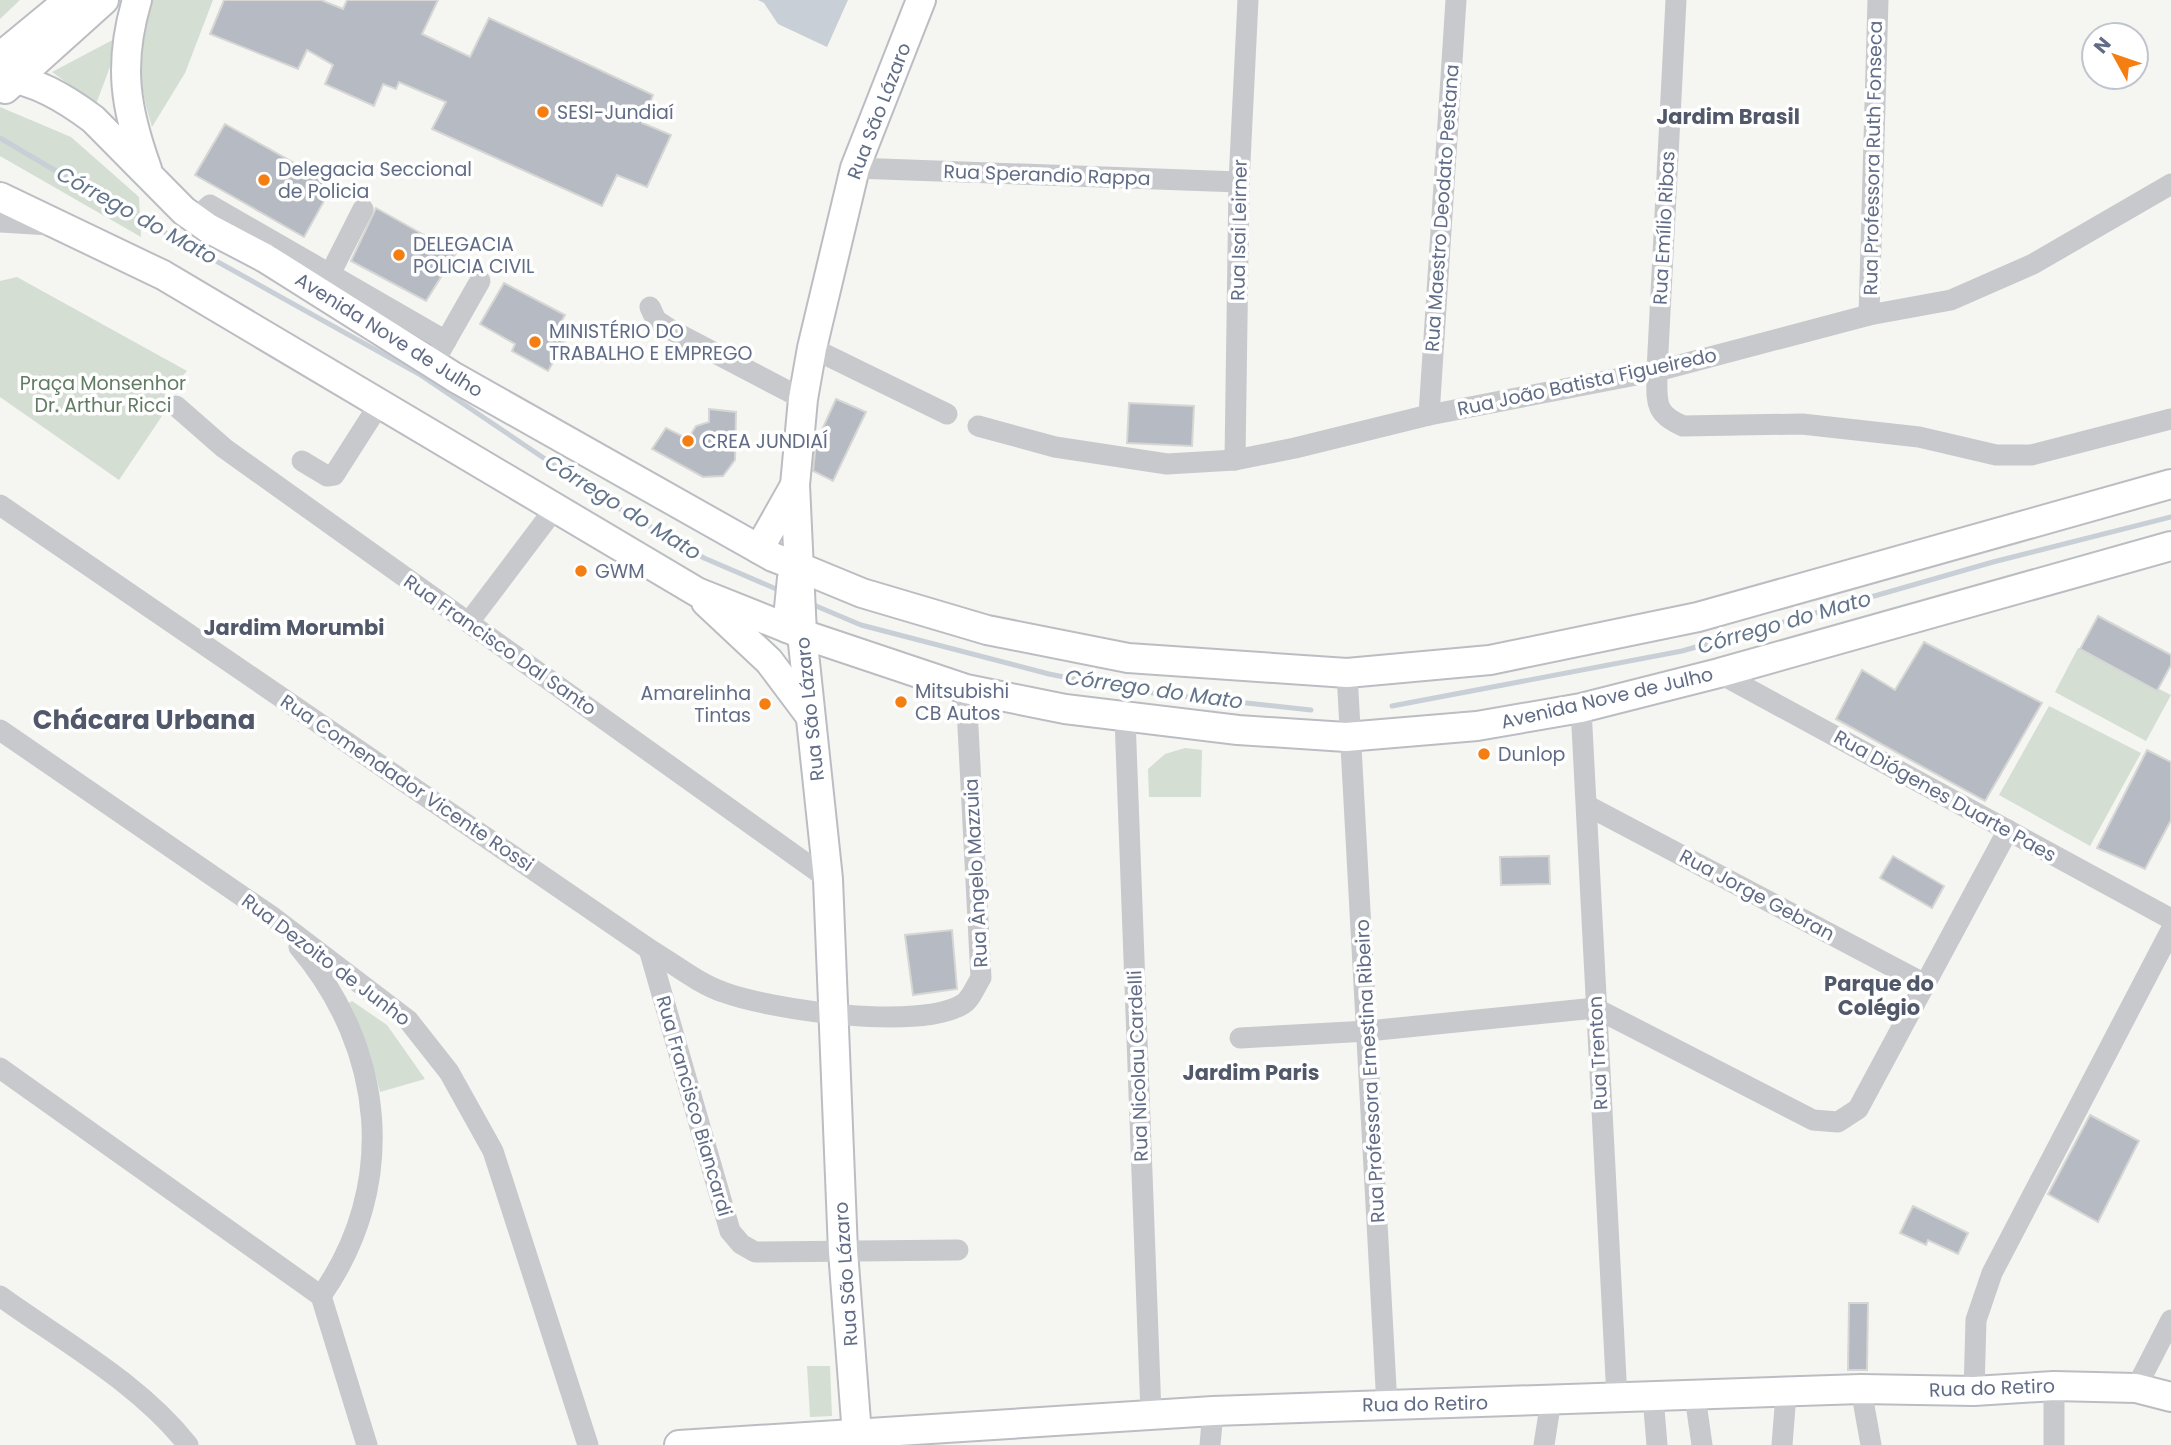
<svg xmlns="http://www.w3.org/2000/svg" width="2171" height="1445" viewBox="0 0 2171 1445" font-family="Poppins,sans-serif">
<rect width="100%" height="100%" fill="#f5f6f1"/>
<g fill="#d4ded2">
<polygon points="0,0 20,0 0,19"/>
<path d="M152 0H213L185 73 152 127C137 79 136 48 152 0Z"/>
<polygon points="122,35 96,104 52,72"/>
<polygon points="0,107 71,137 139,197 141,237 0,156"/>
<polygon points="17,277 187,371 165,394 164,413 119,480 0,397 0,281"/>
<polygon points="2078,648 2171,695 2146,741 2055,692"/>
<polygon points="2049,706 2141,753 2090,846 1999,795"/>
<polygon points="1185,748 1202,750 1201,797 1149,797 1148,769 1165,754"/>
<polygon points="352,1001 387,1025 425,1079 380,1092 370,1054 347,1004"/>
<polygon points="807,1366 830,1366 832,1416 810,1417"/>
</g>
<polygon fill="#c9cfd6" points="758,0 848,0 827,47 778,24 764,3"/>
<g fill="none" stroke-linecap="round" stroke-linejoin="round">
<g stroke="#c9cfd6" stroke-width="5">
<polyline points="0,138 85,188 419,374 615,506 704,558 781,591"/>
<polyline points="809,603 861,625 1049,674 1135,691 1311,710"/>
<polyline points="1392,706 1682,651 1993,562 2171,517"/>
</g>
</g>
<g fill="#b6bac2" stroke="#d6d7d4" stroke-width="2">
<polygon points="224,0 321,0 343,9 347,0 438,0 422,34 470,57 489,18 653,95 642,123 671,135 647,187 617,175 602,206 432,129 446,102 399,82 396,89 383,84 374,106 325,84 333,65 307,50 298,69 210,34"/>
<polygon points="225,124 333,185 304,237 195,175"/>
<polygon points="376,208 456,253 426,301 351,261"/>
<polygon points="504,283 565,315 559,326 571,332 548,371 512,351 515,344 480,324"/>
<polygon points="836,399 866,412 833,481 813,471 816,443"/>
<polygon points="1129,403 1194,406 1192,446 1127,443"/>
<polygon points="709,409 736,412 735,460 723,476 703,477 652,449 666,428 688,439 696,426 709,422"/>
<polygon points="2098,616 2171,655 2171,665 2157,691 2080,649"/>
<polygon points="1924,642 2042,703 1985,801 1836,719 1862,670 1895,690"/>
<polygon points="2147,750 2171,762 2171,820 2145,869 2097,848"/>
<polygon points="1549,856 1550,884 1501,885 1500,857"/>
<polygon points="1893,856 1944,886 1932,908 1880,878"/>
<polygon points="952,930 957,989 913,995 905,935"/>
<polygon points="2090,1115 2139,1141 2098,1222 2048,1194"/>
<polygon points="1913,1206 1968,1233 1958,1254 1928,1240 1926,1245 1900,1233"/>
<polygon points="1849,1303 1868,1303 1867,1370 1848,1370"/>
</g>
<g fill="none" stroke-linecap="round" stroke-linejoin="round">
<g stroke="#bbbdc2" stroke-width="32">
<g id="major">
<path d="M137 0C118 64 125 108 147 169"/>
<polyline points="0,57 69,0"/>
<path d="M0 77C34 79 66 99 93 119L184 211 208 228 265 258 454 377 773 557 799 567"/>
<polyline points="5,89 104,0"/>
<polyline points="0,197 163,275 697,592 802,634 966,689 1065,709 1238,730 1346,737 1477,726 1581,708 1719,673 2171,546"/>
<polyline points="759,549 794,487"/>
<polyline points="706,602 769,661 808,713"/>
<polyline points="787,628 792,578 799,567 862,593 987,630 1128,658 1347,673 1490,660 1698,617 2171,484"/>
<polyline points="857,1435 843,1251 828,879 802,634 795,485 803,399 812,348 855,168 921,0"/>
<polyline points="679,1445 1213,1411 1861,1389 1974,1391 2054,1386 2136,1388 2171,1397"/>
</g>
</g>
<g stroke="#c7c9cd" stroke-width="21">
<path d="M1676 0 1657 371C1657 401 1653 413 1683 426L1802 424 1919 437 1996 455H2031L2171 419"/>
<polyline points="855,168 1239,182"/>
<polyline points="195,219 210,205 446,341"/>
<polyline points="0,222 50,225"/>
<polyline points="325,284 363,209"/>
<polyline points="650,307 656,320 671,330 803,399"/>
<polyline points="1869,315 1878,0"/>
<polyline points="812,348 947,414"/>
<polyline points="439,353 480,281"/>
<polyline points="176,406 224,448 828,879"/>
<polyline points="1429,415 1456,0"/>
<polyline points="978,426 1055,447 1167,464 1235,460 1295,448 1429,415 1657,371 1869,315 1951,300 2033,264 2171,184"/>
<polyline points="1235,460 1239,182 1248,0"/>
<polyline points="302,461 327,476 334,475 380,403"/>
<path d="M0 505 649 949C673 963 697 983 723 992 771 1010 920 1031 963 1004 971 999 976 985 981 978L966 689"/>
<polyline points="469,622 556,507"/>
<polyline points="1347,673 1387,1406"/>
<polyline points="1719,673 2171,919"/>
<polyline points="1581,708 1617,1398"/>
<polyline points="1125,718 1151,1414"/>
<polyline points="0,730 274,918 408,1020 449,1072 493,1151 588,1445"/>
<polyline points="1588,806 1925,984"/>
<path d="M299 947C385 1049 399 1185 321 1296"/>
<polyline points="649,949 730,1231 741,1244 755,1252 958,1250"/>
<polyline points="1240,1038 1368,1031 1595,1008 1813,1120 1838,1122 1858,1109 2008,830"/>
<polyline points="0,1068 321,1296 367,1445"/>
<path d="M0 1296C64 1342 139 1383 188 1445"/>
<polyline points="2054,1386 2054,1445"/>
<polyline points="2136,1388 2171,1320"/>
<polyline points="1861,1389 1871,1445"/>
<polyline points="1974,1391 1976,1320 1992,1273 2171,930"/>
<polyline points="1695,1396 1702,1445"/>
<polyline points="1653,1397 1657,1445"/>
<polyline points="1210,1445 1213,1411"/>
<polyline points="1544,1445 1551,1400"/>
<polyline points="1782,1445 1786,1394"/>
</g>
<use href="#major" stroke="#fff" stroke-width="28"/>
</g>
<g fill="#f57e12" stroke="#fff" stroke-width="2.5">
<circle cx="543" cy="112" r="7"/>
<circle cx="264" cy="180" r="7"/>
<circle cx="399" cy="255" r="7"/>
<circle cx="535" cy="342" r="7"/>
<circle cx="688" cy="441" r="7"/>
<circle cx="581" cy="571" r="7"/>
<circle cx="901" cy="702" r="7"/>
<circle cx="765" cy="704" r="7"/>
<circle cx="1484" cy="754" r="7"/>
</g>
<g text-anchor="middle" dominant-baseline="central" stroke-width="7" stroke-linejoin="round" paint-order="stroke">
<g font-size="19" fill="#616c86" stroke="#fff">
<text transform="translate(879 111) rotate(-69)">Rua São Lázaro</text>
<text transform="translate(1873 158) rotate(-89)">Rua Professora Ruth Fonseca</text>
<text transform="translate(1047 175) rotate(2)">Rua Sperandio Rappa</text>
<text transform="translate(1442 208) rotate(-86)">Rua Maestro Deodato Pestana</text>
<text transform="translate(1664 228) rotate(-87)">Rua Emílio Ribas</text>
<text transform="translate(1239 230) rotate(-89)">Rua Isai Leirner</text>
<text transform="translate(389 335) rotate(32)">Avenida Nove de Julho</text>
<text transform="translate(1587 382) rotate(-12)">Rua João Batista Figueiredo</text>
<text transform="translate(500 645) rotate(35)">Rua Francisco Dal Santo</text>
<text transform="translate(1607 698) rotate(-13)">Avenida Nove de Julho</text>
<text transform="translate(810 709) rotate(-96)">Rua São Lázaro</text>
<text transform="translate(407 783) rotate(34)">Rua Comendador Vicente Rossi</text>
<text transform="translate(1945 796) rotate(29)">Rua Diógenes Duarte Paes</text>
<text transform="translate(976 873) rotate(-93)">Rua Ângelo Mazzuia</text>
<text transform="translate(1757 895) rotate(28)">Rua Jorge Gebran</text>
<text transform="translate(326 960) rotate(37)">Rua Dezoito de Junho</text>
<text transform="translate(1598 1053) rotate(-93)">Rua Trenton</text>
<text transform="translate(1138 1066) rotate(-92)">Rua Nicolau Cardelli</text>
<text transform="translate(1370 1071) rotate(-93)">Rua Professora Ernestina Ribeiro</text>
<text transform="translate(694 1106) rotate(74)">Rua Francisco Biancardi</text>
<text transform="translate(846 1274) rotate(-94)">Rua São Lázaro</text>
<text transform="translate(1992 1388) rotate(-2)">Rua do Retiro</text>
<text transform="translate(1425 1404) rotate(-1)">Rua do Retiro</text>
</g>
<g font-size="19" fill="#616c86" stroke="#fff" text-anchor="start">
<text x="557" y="112">SESI-Jundiaí</text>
<text x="278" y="169">Delegacia Seccional<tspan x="278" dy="22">de Policia</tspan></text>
<text x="413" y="244">DELEGACIA<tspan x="413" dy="22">POLICIA CIVIL</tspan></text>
<text x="549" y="331">MINISTÉRIO DO<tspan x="549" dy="22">TRABALHO E EMPREGO</tspan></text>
<text x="702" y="441">CREA JUNDIAÍ</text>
<text x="595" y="571">GWM</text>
<text x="915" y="691">Mitsubishi<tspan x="915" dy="22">CB Autos</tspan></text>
<text x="751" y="693" text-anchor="end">Amarelinha<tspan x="751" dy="22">Tintas</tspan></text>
<text x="1498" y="754">Dunlop</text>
</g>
<g font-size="19" fill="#617c62" stroke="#fff">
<text x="103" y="383">Praça Monsenhor<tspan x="103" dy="22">Dr. Arthur Ricci</tspan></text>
</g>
<g font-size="21" font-weight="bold" fill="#50586a" stroke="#fff">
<text x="1728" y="116">Jardim Brasil</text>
<text x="294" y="627">Jardim Morumbi</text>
<text x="1879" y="983">Parque do<tspan x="1879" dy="24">Colégio</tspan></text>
<text x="1251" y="1072">Jardim Paris</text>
</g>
<g font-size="21" font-style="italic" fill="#62758a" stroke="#fff">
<text transform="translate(137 215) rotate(29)">Córrego do Mato</text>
<text transform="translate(623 507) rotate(32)">Córrego do Mato</text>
<text transform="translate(1784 622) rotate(-16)">Córrego do Mato</text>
<text transform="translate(1154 689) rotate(8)">Córrego do Mato</text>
</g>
<g font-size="26" font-weight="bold" fill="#50586a" stroke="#fff">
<text x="144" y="720">Chácara Urbana</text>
</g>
</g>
<g transform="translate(2115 56) rotate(310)"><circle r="33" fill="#ffffff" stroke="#c0c4cf" stroke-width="2"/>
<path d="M0-5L12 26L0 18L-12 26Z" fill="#f57e12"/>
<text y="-10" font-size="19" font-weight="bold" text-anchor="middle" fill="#616c86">N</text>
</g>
</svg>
